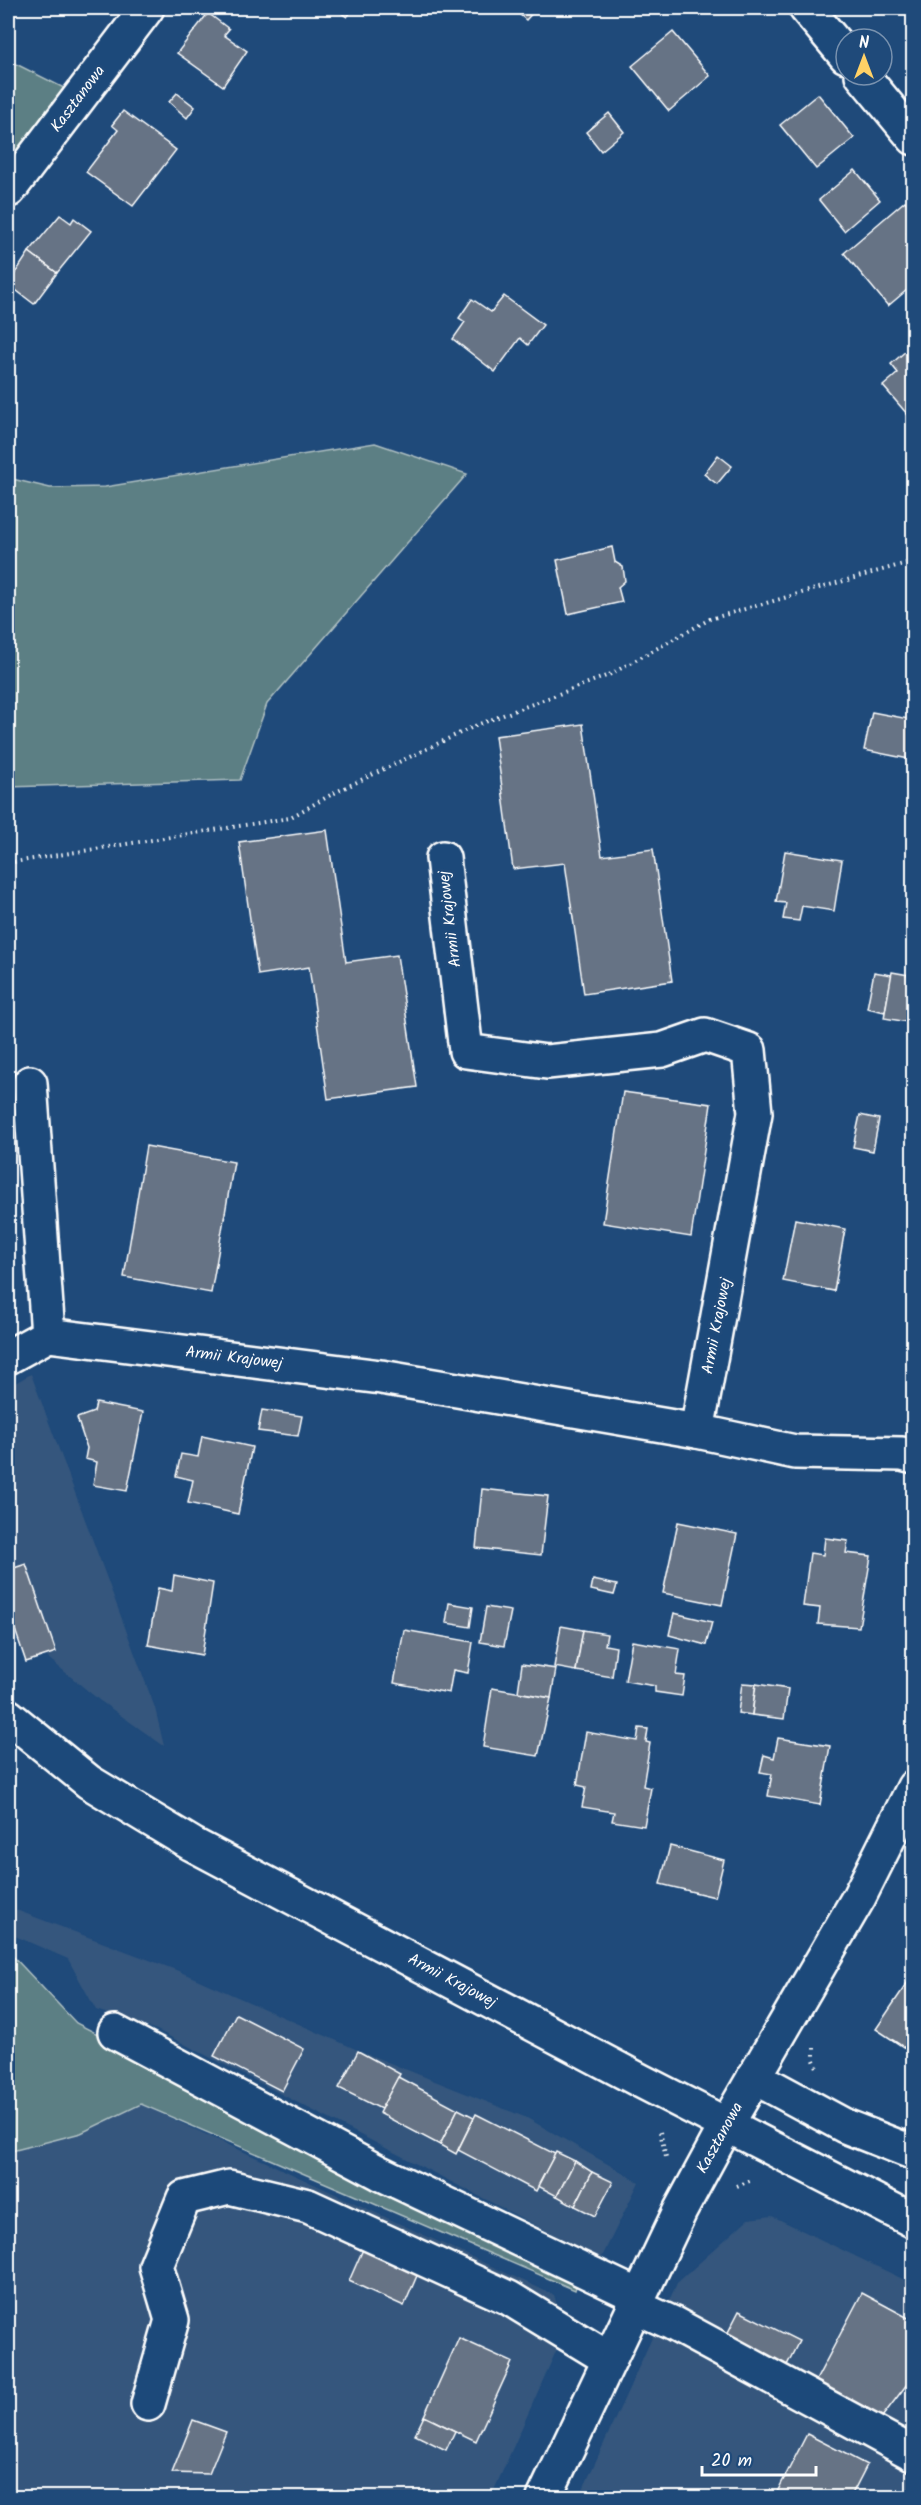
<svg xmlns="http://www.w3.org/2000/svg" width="921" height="2505" viewBox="0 0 921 2505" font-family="Kalam,sans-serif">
<rect width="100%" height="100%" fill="#1f4a7a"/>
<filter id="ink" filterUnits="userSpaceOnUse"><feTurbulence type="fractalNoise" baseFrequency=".0167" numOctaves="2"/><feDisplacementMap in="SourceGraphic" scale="12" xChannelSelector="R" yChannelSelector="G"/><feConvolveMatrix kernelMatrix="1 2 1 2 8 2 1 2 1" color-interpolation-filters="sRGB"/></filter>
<g filter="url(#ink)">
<g fill="#34567d">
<polygon points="31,1374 155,1708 164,1746 99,1700 8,1625 8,1387"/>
<polygon points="8,1824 16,1910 176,1970 360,2051 527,2118 639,2182 601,2259 157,2030 96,2010 68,1959 8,1933"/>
<polygon points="140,2104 554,2295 565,2331 491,2497 8,2498 8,2152 81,2133"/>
<polygon points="772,2216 913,2284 913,2497 579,2498 677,2283 748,2219"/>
</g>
<g fill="#5c7f84" stroke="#aebfc2" stroke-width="1.5">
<polygon points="8,60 64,88 8,180"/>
<polygon points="375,443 467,474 267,704 240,780 8,787 8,478 50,488 105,487"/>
<polygon points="8,1951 76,2023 578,2280 575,2290 141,2104 81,2133 8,2152"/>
</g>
<g fill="#667385" stroke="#fff" stroke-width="1.5">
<polygon points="334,8 354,8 347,17"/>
<polygon points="512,8 537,8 526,20"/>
<polygon points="208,13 229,29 224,35 247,51 223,86 177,53"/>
<polygon points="673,32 710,76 669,111 632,66"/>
<polygon points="177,93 195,107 187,118 169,102"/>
<polygon points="818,94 854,138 816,169 780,125"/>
<polygon points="123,111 176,150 133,206 86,172 118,130 112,125"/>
<polygon points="609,113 624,132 601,151 586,132"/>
<polygon points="855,170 880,200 844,231 819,200"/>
<polygon points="905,201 914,211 914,228 907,233 914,240 914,284 888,306 844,253"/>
<polygon points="60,215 71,223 74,218 91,231 57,273 29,252"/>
<polygon points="29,252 57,273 34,304 8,284"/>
<polygon points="504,296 543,325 528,345 520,338 495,372 453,339 465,322 459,318 472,299 491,312"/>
<polygon points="907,350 914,358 914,422 883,386 898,373 891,364"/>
<polygon points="718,455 732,466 717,484 704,474"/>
<polygon points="612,547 615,562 623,567 625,581 618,587 622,602 568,614 557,560"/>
<polygon points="872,712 914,720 914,760 864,750"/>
<polygon points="583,724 602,856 653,849 672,981 584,994 565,863 513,869 495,736"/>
<polygon points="327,830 346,962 397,955 417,1087 328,1099 309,967 258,975 239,842"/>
<polygon points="785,851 842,860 834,911 802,906 799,921 783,919 786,903 776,902"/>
<polygon points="874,972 892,975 885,1012 867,1008"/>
<polygon points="892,972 914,976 914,1023 884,1018"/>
<polygon points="623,1092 711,1104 691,1237 603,1223"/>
<polygon points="860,1115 879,1119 873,1151 853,1147"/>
<polygon points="146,1146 234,1162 211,1293 124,1277"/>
<polygon points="795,1219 845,1229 834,1291 783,1281"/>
<polygon points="96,1403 143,1412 127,1491 93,1485 97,1462 85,1459 87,1448 77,1418 94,1412"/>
<polygon points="262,1410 302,1416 298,1436 258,1431"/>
<polygon points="202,1436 252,1447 238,1514 188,1503 193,1480 176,1476 181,1454 198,1457"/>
<polygon points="482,1489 548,1496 541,1555 476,1548"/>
<polygon points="678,1522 737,1534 722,1605 663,1593"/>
<polygon points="825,1538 848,1541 846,1553 871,1556 859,1627 818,1624 820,1608 803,1606 810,1553 823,1555"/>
<polygon points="26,1564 56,1652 26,1662 8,1609 8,1570"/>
<polygon points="174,1575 213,1583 202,1655 148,1645 158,1588 172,1591"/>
<polygon points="593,1580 617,1585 614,1595 591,1590"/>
<polygon points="449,1603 473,1607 470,1627 446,1623"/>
<polygon points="486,1607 511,1611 504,1646 480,1642"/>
<polygon points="674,1613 712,1622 706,1645 669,1635"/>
<polygon points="561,1626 583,1630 576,1671 554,1667"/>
<polygon points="404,1630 473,1642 468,1673 453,1670 449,1693 394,1683"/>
<polygon points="583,1630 607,1634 605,1645 616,1647 612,1677 576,1671"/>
<polygon points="632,1641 680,1649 676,1675 685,1676 682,1696 655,1692 655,1686 625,1681"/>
<polygon points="522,1664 556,1669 551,1698 518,1692"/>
<polygon points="742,1683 756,1684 752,1715 738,1713"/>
<polygon points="756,1684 788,1689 784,1719 752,1715"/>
<polygon points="492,1688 551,1698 538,1756 483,1747"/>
<polygon points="639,1728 648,1729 646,1742 650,1743 643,1786 651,1788 644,1826 612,1821 614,1812 582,1807 586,1787 577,1785 586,1732 637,1741"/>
<polygon points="778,1738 830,1746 820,1805 768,1796 772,1774 760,1772 764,1755 774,1758"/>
<polygon points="670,1846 724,1860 715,1897 660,1884"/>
<polygon points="914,1973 914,2054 876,2029"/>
<polygon points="236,2014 304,2049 282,2091 214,2056"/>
<polygon points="358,2051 400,2074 381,2109 339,2088"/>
<polygon points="398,2077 458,2109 440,2145 379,2113"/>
<polygon points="458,2109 474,2117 456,2154 440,2145"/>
<polygon points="476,2114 555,2154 536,2191 458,2150"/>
<polygon points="556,2152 575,2161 557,2196 538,2186"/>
<polygon points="575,2161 592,2172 575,2206 557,2196"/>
<polygon points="592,2172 613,2182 595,2216 575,2206"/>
<polygon points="364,2247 419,2271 404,2306 349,2281"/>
<polygon points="862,2293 914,2321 914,2375 879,2421 813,2386"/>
<polygon points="739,2311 799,2341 782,2375 722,2344"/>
<polygon points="459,2338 512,2362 476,2441 424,2416"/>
<polygon points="424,2416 455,2431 446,2450 415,2435"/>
<polygon points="193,2420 226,2432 209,2474 172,2473"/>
<polygon points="807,2434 867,2465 850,2498 774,2498"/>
</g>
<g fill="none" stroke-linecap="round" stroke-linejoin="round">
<g stroke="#fff" stroke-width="38">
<g id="minor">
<polyline points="806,8 846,56"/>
<polyline points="862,75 914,138"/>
<polyline points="9,190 147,8"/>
<polyline points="443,858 466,1051 547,1062 662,1050 705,1035 749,1050 755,1113 697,1431"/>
<polyline points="30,1083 48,1335"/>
<polyline points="8,1357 48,1335 381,1377 697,1431 795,1452 902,1454 914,1457"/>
<polyline points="8,1716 89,1782 192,1844 641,2081 914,2221"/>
<polyline points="115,2032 380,2173 638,2296"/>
<polyline points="754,2077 845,2126 914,2153"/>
<polyline points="634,2306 672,2323 914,2454"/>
<polyline points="148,2404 172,2320 156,2266 184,2198 229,2187 308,2206 509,2298 609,2359"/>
<polyline points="544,2498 680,2211 727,2124 859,1897 914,1787"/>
</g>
</g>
<g stroke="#fff" stroke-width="4" stroke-dasharray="1.5 4.5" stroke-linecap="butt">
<polyline points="8,863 289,818 338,791 477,725 609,675 710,619 914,561"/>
<polyline points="814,2048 814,2060 818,2070"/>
<polyline points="660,2132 666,2157"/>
<polyline points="737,2186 752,2180"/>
</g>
<use href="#minor" stroke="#1f4a7a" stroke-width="33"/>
</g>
</g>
<g text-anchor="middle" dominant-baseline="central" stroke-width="6" stroke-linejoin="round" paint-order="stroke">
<g font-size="16" fill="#fff" stroke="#1f4a7a">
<text transform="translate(78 99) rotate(-53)">Kasztanowa</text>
<text transform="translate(450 919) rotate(-97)">Armii Krajowej</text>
<text transform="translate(717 1326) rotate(-79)">Armii Krajowej</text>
<text transform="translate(234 1358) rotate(7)">Armii Krajowej</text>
<text transform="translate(452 1981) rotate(28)">Armii Krajowej</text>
<text transform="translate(720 2138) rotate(-61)">Kasztanowa</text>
</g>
</g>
<rect width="921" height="2505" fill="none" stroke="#1f4a7a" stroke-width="30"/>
<rect x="15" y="15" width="891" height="2475" fill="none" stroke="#fff" stroke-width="2" filter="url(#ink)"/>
<g transform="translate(864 57)"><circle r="28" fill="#1f4a7a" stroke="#7992af" stroke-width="1.5"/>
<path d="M0-4.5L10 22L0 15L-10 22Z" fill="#ffd166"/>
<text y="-9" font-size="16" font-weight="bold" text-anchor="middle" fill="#ffffff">N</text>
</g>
<path d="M702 2466v9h114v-9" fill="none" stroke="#ffffff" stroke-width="3"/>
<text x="711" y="2466" font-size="18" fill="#ffffff" stroke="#1f4a7a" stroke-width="4.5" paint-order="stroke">20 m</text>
</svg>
